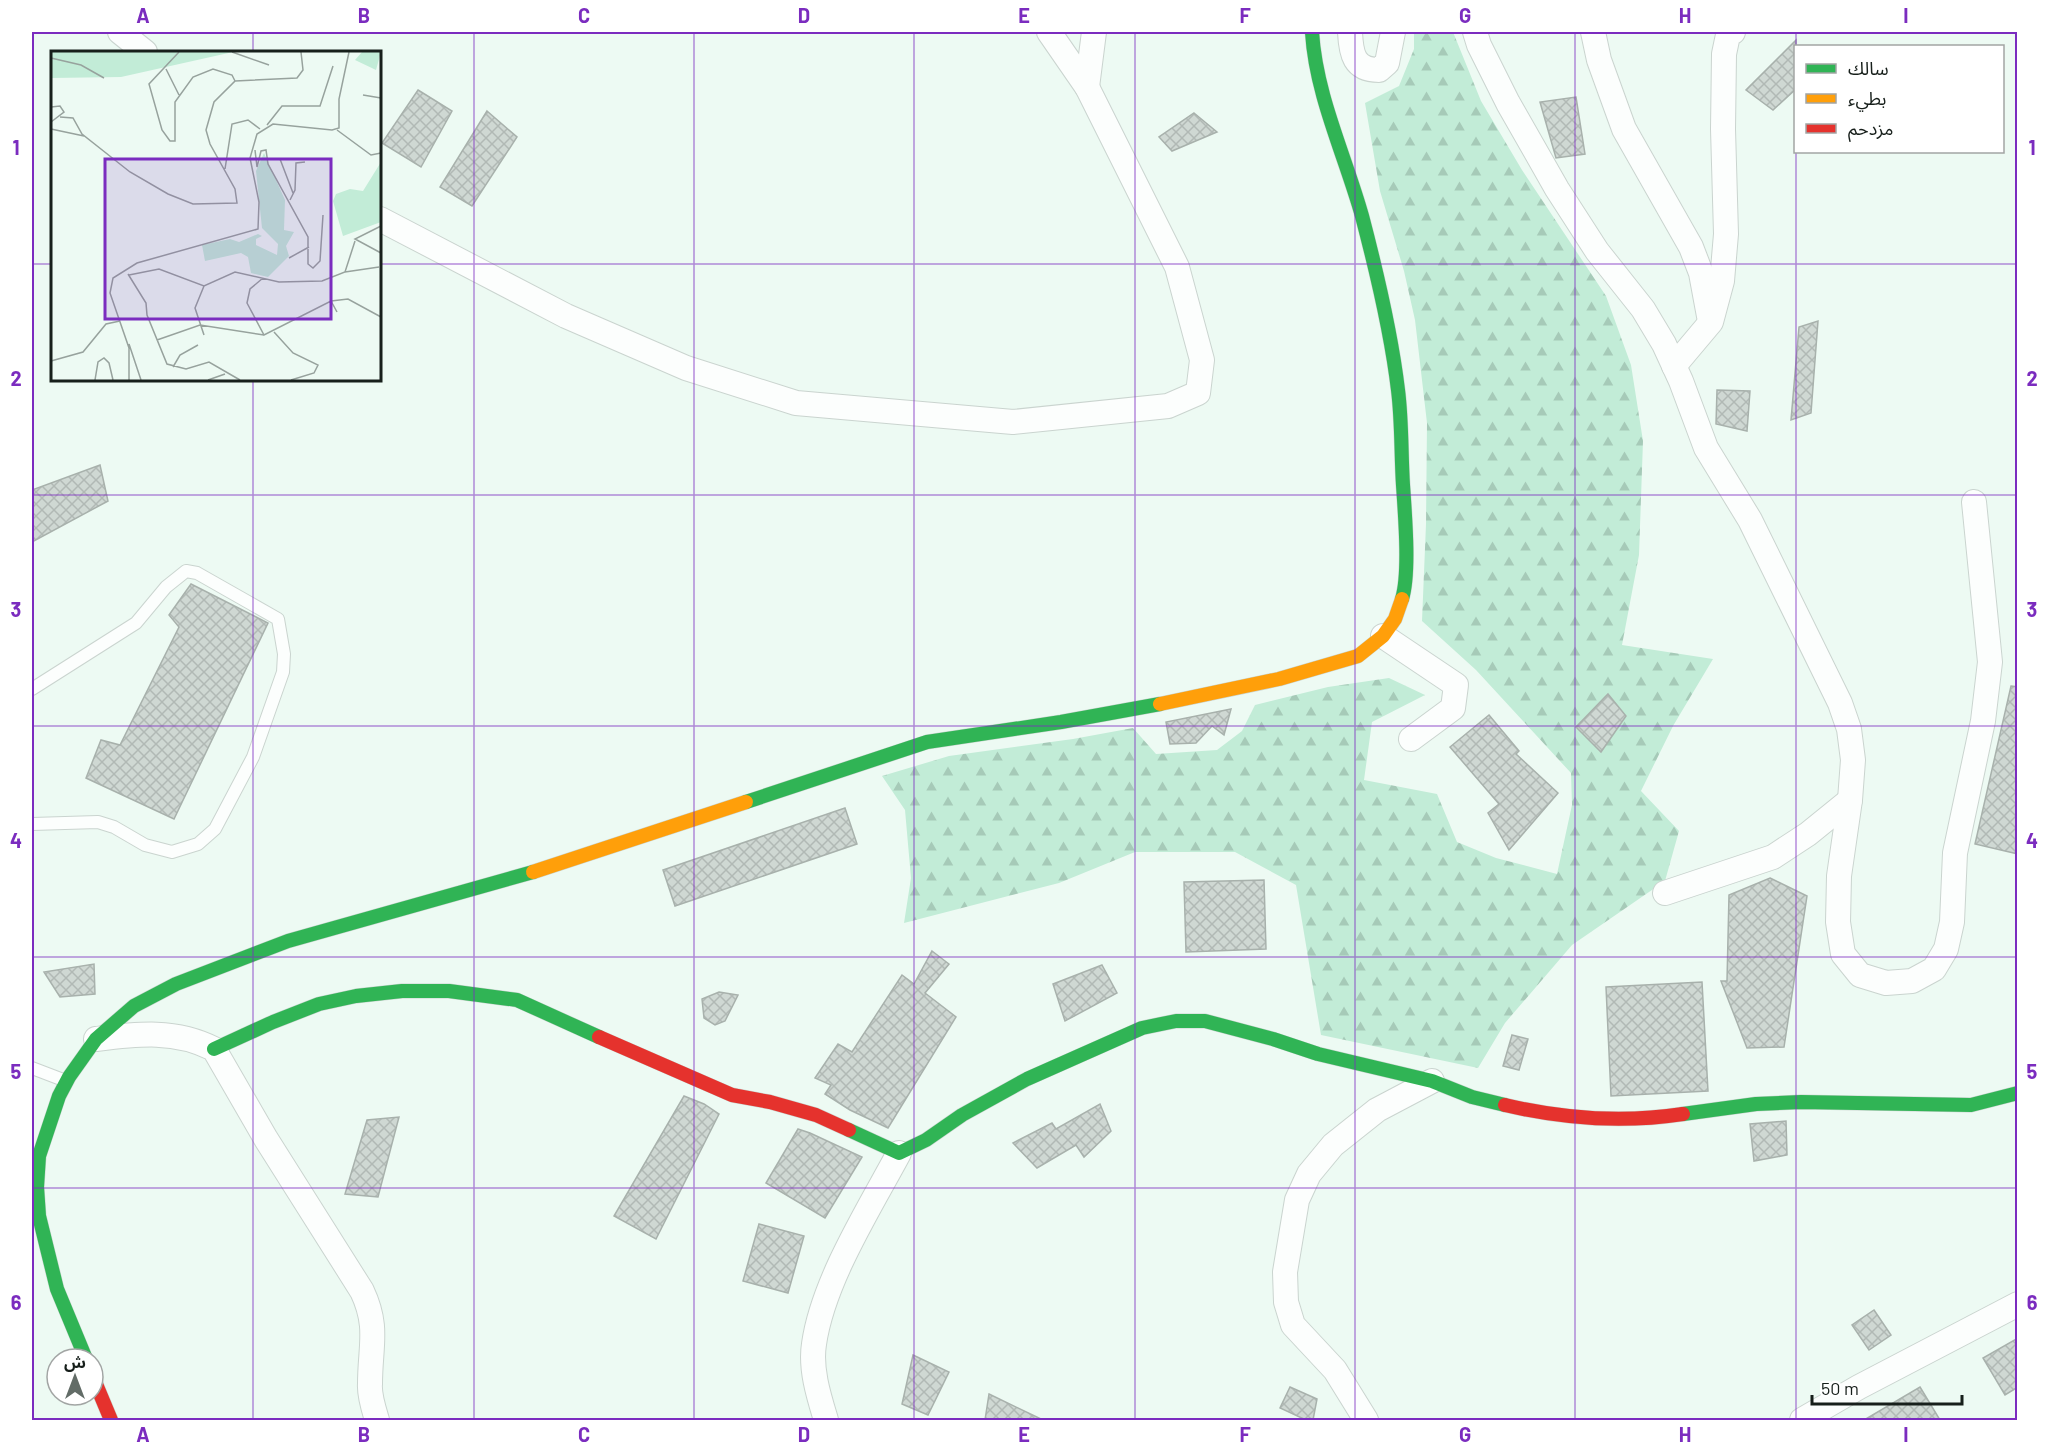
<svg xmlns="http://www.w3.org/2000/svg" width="2049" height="1452" viewBox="0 0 2049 1452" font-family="Barlow,'Noto Sans Arabic',sans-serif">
<defs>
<pattern id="forest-firs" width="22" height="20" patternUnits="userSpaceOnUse" patternTransform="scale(1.5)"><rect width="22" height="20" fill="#c2ecd7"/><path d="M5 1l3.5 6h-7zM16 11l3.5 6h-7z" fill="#a6cab8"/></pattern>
<pattern id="building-cross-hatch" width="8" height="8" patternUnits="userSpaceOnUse" patternTransform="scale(1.5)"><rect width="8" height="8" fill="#cfd8d3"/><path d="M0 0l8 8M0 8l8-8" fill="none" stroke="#b1b9b5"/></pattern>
</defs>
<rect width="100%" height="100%" fill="#edfaf3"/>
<polygon fill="url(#forest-firs)" points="1414,32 1453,32 1481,101 1522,170 1606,296 1631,365 1643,441 1639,555 1622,645 1713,659 1673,726 1641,791 1679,831 1665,881 1572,945 1505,1023 1478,1068 1321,1035 1296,885 1235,852 1135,852 1059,883 904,923 911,878 905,810 882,776 949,756 1073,739 1133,728 1156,754 1217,750 1242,731 1255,705 1328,687 1389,678 1425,695 1372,722 1364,780 1437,794 1457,842 1496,858 1557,874 1572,805 1571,773 1476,670 1422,621 1426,524 1427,423 1415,320 1404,271 1380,191 1365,103 1399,86 1414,49"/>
<g fill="url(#building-cross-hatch)" stroke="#a8b1ac" stroke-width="1.5">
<polygon points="1796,40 1796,89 1773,110 1746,90"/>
<polygon points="418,90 452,111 421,167 382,143"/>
<polygon points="1576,97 1585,154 1556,158 1540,102"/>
<polygon points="487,111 517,137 472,206 440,187"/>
<polygon points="1194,113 1217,132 1172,151 1159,137"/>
<polygon points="1818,321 1811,413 1791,420 1799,327"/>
<polygon points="1717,390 1750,391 1747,431 1716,424"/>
<polygon points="100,465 108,501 32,542 32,490"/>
<polygon points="191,584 268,623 174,819 86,778 101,740 120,745 179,627 169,615"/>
<polygon points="2011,686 2018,687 2018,854 1975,844"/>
<polygon points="1608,694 1626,716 1601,752 1576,727"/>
<polygon points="1231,709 1224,735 1212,726 1196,743 1170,744 1166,722"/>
<polygon points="1489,715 1519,751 1516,754 1558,793 1509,850 1488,813 1499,804 1450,747"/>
<polygon points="845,808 857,844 675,906 663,870"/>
<polygon points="1770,878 1807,896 1784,1047 1747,1048 1721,981 1727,981 1729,895"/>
<polygon points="1264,880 1266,949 1186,952 1184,882"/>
<polygon points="932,951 949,964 925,993 956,1017 888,1128 850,1110 825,1094 831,1085 815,1078 838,1044 852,1052 902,975 914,984"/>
<polygon points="94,964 95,994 60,997 44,972"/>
<polygon points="1102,965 1117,993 1065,1021 1053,984"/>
<polygon points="1702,982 1708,1091 1611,1096 1606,987"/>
<polygon points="719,992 738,995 725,1021 715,1025 704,1018 702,999"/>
<polygon points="1512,1035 1528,1039 1519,1070 1503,1066"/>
<polygon points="684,1096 704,1104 719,1114 656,1239 614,1216"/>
<polygon points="1100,1104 1111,1131 1084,1157 1076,1145 1037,1168 1013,1143 1052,1123 1056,1129"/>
<polygon points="399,1117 378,1197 345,1194 367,1120"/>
<polygon points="1786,1121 1787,1155 1754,1161 1750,1124"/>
<polygon points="798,1129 810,1133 862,1157 825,1218 766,1183"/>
<polygon points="759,1224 804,1236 788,1293 743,1281"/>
<polygon points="1874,1310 1891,1335 1869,1350 1852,1325"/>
<polygon points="2018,1338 2018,1387 2005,1395 1983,1358"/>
<polygon points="913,1355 949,1372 928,1415 902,1404"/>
<polygon points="1290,1387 1317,1399 1313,1420 1306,1420 1280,1408"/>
<polygon points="1920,1387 1940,1420 1864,1420"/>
<polygon points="989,1394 1043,1420 985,1420"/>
</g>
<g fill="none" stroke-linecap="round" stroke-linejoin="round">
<g stroke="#cad4cf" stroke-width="14">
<g id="lane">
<polyline points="32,689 136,623 166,587 186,571 197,573 278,619 284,654 283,672 253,757 215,829 198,844 172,852 145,845 114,827 98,822 32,824"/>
<polyline points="32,1068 66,1081"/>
</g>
</g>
<g stroke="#cad4cf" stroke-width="26">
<g id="street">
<polyline points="120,32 145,52"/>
<path d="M1350 32C1351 54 1354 70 1379 70L1387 63 1393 32"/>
<polyline points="1475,32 1479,45 1508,103 1557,189 1597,251 1643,309 1664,344 1681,381 1706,448 1750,520 1840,703 1849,729 1853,760 1850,800 1839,876 1838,922 1843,954 1860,975 1886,983 1912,981 1934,969 1946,949 1952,922 1955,853 1983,721 1990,662 1974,502"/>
<polyline points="1593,32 1599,60 1624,129 1691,247 1701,273 1709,316"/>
<polyline points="1087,87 1094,32"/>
<polyline points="380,219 566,316 686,368 796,403 1013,422 1168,406 1198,393 1202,360 1177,267 1087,87 1049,32"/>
<polyline points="1674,366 1711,322 1722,281 1726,234 1723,129 1724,54 1728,35 1733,32"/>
<polyline points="1383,636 1456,685 1453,708 1411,739"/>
<polyline points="1665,893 1773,857 1808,834 1850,800"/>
<path d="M96 1039C137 1034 175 1029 214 1049L266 1139 362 1291C379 1327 370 1346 370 1384 369 1395 374 1410 377 1420"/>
<path d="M826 1420C819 1397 810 1369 814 1344 823 1281 869 1209 899 1153"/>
<polyline points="1366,1420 1335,1370 1293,1325 1286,1302 1285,1272 1297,1200 1309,1174 1333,1145 1377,1110 1432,1081"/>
<polyline points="1802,1420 1859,1387 2018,1304"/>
</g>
</g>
<g stroke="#cad4cf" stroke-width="15">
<g id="fast">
<path d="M1312 32C1316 96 1345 155 1362 216 1377 273 1391 331 1398 390 1402 421 1401 454 1403 485 1405 515 1410 573 1402 599"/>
<polyline points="746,802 927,742 1061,722 1160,704"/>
<polyline points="214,1049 273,1022 319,1004 356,996 402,991 449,991 517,1000 599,1037"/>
<polyline points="1683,1114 1756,1104 1801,1102 1971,1105 2018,1093"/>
<polyline points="849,1130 899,1153 926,1140 962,1115 1027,1079 1142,1028 1176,1021 1205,1021 1273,1039 1318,1054 1432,1081 1472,1097 1505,1105"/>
<polyline points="86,1359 57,1289 39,1216 37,1187 39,1156 59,1096 69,1077 96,1039 134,1006 176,984 288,941 533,872"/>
</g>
</g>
<g stroke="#cad4cf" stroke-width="15">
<g id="slow">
<polyline points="1160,704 1279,679 1358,656 1383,636 1395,619 1402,599"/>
<polyline points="533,872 746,802"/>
</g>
</g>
<g stroke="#cad4cf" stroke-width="15">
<g id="jam">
<polyline points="599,1037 732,1095 770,1102 816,1115 849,1130"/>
<path d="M1505 1105C1564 1119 1623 1123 1683 1114"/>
<polyline points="93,1377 111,1420"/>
</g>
</g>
<use href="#lane" stroke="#fcfefd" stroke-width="12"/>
<use href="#street" stroke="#fcfefd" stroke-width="24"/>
<use href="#fast" stroke="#30b455" stroke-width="14"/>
<use href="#slow" stroke="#ff9f0a" stroke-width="14"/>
<use href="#jam" stroke="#e5322d" stroke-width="14"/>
</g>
<path fill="none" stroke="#7b2cbf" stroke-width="1.5" stroke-opacity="0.55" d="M253 32V52M474 32V1420M694 32V1420M914 32V1420M1135 32V1420M1355 32V1420M1575 32V1420M1796 32V46M1796 152V1420M32 264H52M380 264H2018M253 380V1420M32 495H2018M32 726H2018M32 957H2018M32 1188H2018"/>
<g transform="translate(51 51)">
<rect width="330" height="330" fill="#edfaf3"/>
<path d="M0 1H182L70 26 0 27ZM311 1H330L325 19 304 9ZM213 102 234 149 233 179 243 181 235 195 238 205 217 226 200 222 197 206 190 202 154 210 151 194 179 188 188 191 207 183 211 185 205 188V194L226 204 227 193 211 177 205 120ZM330 111V171L292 185 282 150 285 143 299 138 312 140Z" fill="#c2ecd7"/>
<path fill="none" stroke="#97a29d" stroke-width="1.5" d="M181 1 218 14M0 7 30 14 53 27M115 18 128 44M184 30 246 27 252 19 250 1M312 44 330 47M0 56 9 55 13 61 0 71M9 66 22 67 31 83 79 121 117 143 142 153 186 152 184 138 159 93 155 79 163 51 184 30 181 24 162 18 142 26 124 51V90H119L111 79 98 33 128 1M216 74 231 55H269L282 15M0 78 33 85M286 79 320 104 330 102M204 99 206 116 210 100 215 99 217 113 257 186V213L262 217 269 210 272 164M229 108 242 142M174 118 181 73 197 69 209 78M239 149 244 139 245 112 254 111M330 175 304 188 330 202M238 207 258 196M294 221 328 216M77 223 95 252 96 264 116 313 135 318 158 311 189 329M78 224 108 218 153 235 184 221 228 231 271 230 294 221 304 190M212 227 199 238 196 252 213 284 280 250 286 261M153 235 144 257 153 284M280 250 297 248 330 266M223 281 242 302 267 314 263 322 240 329M106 289 149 274 213 284M78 293 90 329M0 310 32 301 55 273 69 270M122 316 129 304 147 294M44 329 47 311 53 307 58 312 62 329M78 329V297L59 242 62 227 86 212 207 178 208 151 199 107 206 83 222 73 281 79 288 77V48L298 1M157 329 174 323"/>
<path fill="#7b2cbf" fill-opacity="0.15" stroke="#7b2cbf" stroke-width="3" d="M54 108H280V268H54Z"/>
<rect width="330" height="330" fill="none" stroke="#171f1b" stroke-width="3"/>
</g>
<rect width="2049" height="1452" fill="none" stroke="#ffffff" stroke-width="66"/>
<rect x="1794" y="45" width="210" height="108" fill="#ffffff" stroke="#a2a5a4" stroke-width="1.5"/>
<rect x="1806" y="64" width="30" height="9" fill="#30b455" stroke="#a2a5a4" stroke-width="1.5"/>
<text x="1848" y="75" font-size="18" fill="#171f1b">سالك</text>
<rect x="1806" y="94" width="30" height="9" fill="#ff9f0a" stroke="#a2a5a4" stroke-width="1.5"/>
<text x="1848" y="105" font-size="18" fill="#171f1b">بطيء</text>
<rect x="1806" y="124" width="30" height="9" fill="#e5322d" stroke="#a2a5a4" stroke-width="1.5"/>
<text x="1848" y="135" font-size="18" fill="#171f1b">مزدحم</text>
<g transform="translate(75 1377)"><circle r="28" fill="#ffffff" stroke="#a2a5a4" stroke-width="1.5"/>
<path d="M0-4.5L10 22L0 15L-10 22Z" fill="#626c67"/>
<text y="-9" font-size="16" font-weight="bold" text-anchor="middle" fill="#171f1b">ش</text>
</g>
<path d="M1812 1395v9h150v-9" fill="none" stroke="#171f1b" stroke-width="3"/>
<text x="1821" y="1395" font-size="18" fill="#171f1b" stroke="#ffffff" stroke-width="4.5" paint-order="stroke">50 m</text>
<rect x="33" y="33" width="1983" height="1386" fill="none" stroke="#7b2cbf" stroke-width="2"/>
<g font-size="20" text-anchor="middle" font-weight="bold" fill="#7b2cbf">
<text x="143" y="23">A</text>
<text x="364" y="23">B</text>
<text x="584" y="23">C</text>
<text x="804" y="23">D</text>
<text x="1024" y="23">E</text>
<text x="1245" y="23">F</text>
<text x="1465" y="23">G</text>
<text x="1685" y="23">H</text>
<text x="1906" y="23">I</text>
<text x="16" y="155">1</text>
<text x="2032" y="155">1</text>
<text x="16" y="386">2</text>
<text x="2032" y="386">2</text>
<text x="16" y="617">3</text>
<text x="2032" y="617">3</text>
<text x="16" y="848">4</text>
<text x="2032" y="848">4</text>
<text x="16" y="1079">5</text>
<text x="2032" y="1079">5</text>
<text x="16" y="1310">6</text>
<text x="2032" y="1310">6</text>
<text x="143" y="1442">A</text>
<text x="364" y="1442">B</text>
<text x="584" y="1442">C</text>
<text x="804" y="1442">D</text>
<text x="1024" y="1442">E</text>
<text x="1245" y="1442">F</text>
<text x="1465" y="1442">G</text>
<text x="1685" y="1442">H</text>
<text x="1906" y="1442">I</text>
</g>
</svg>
